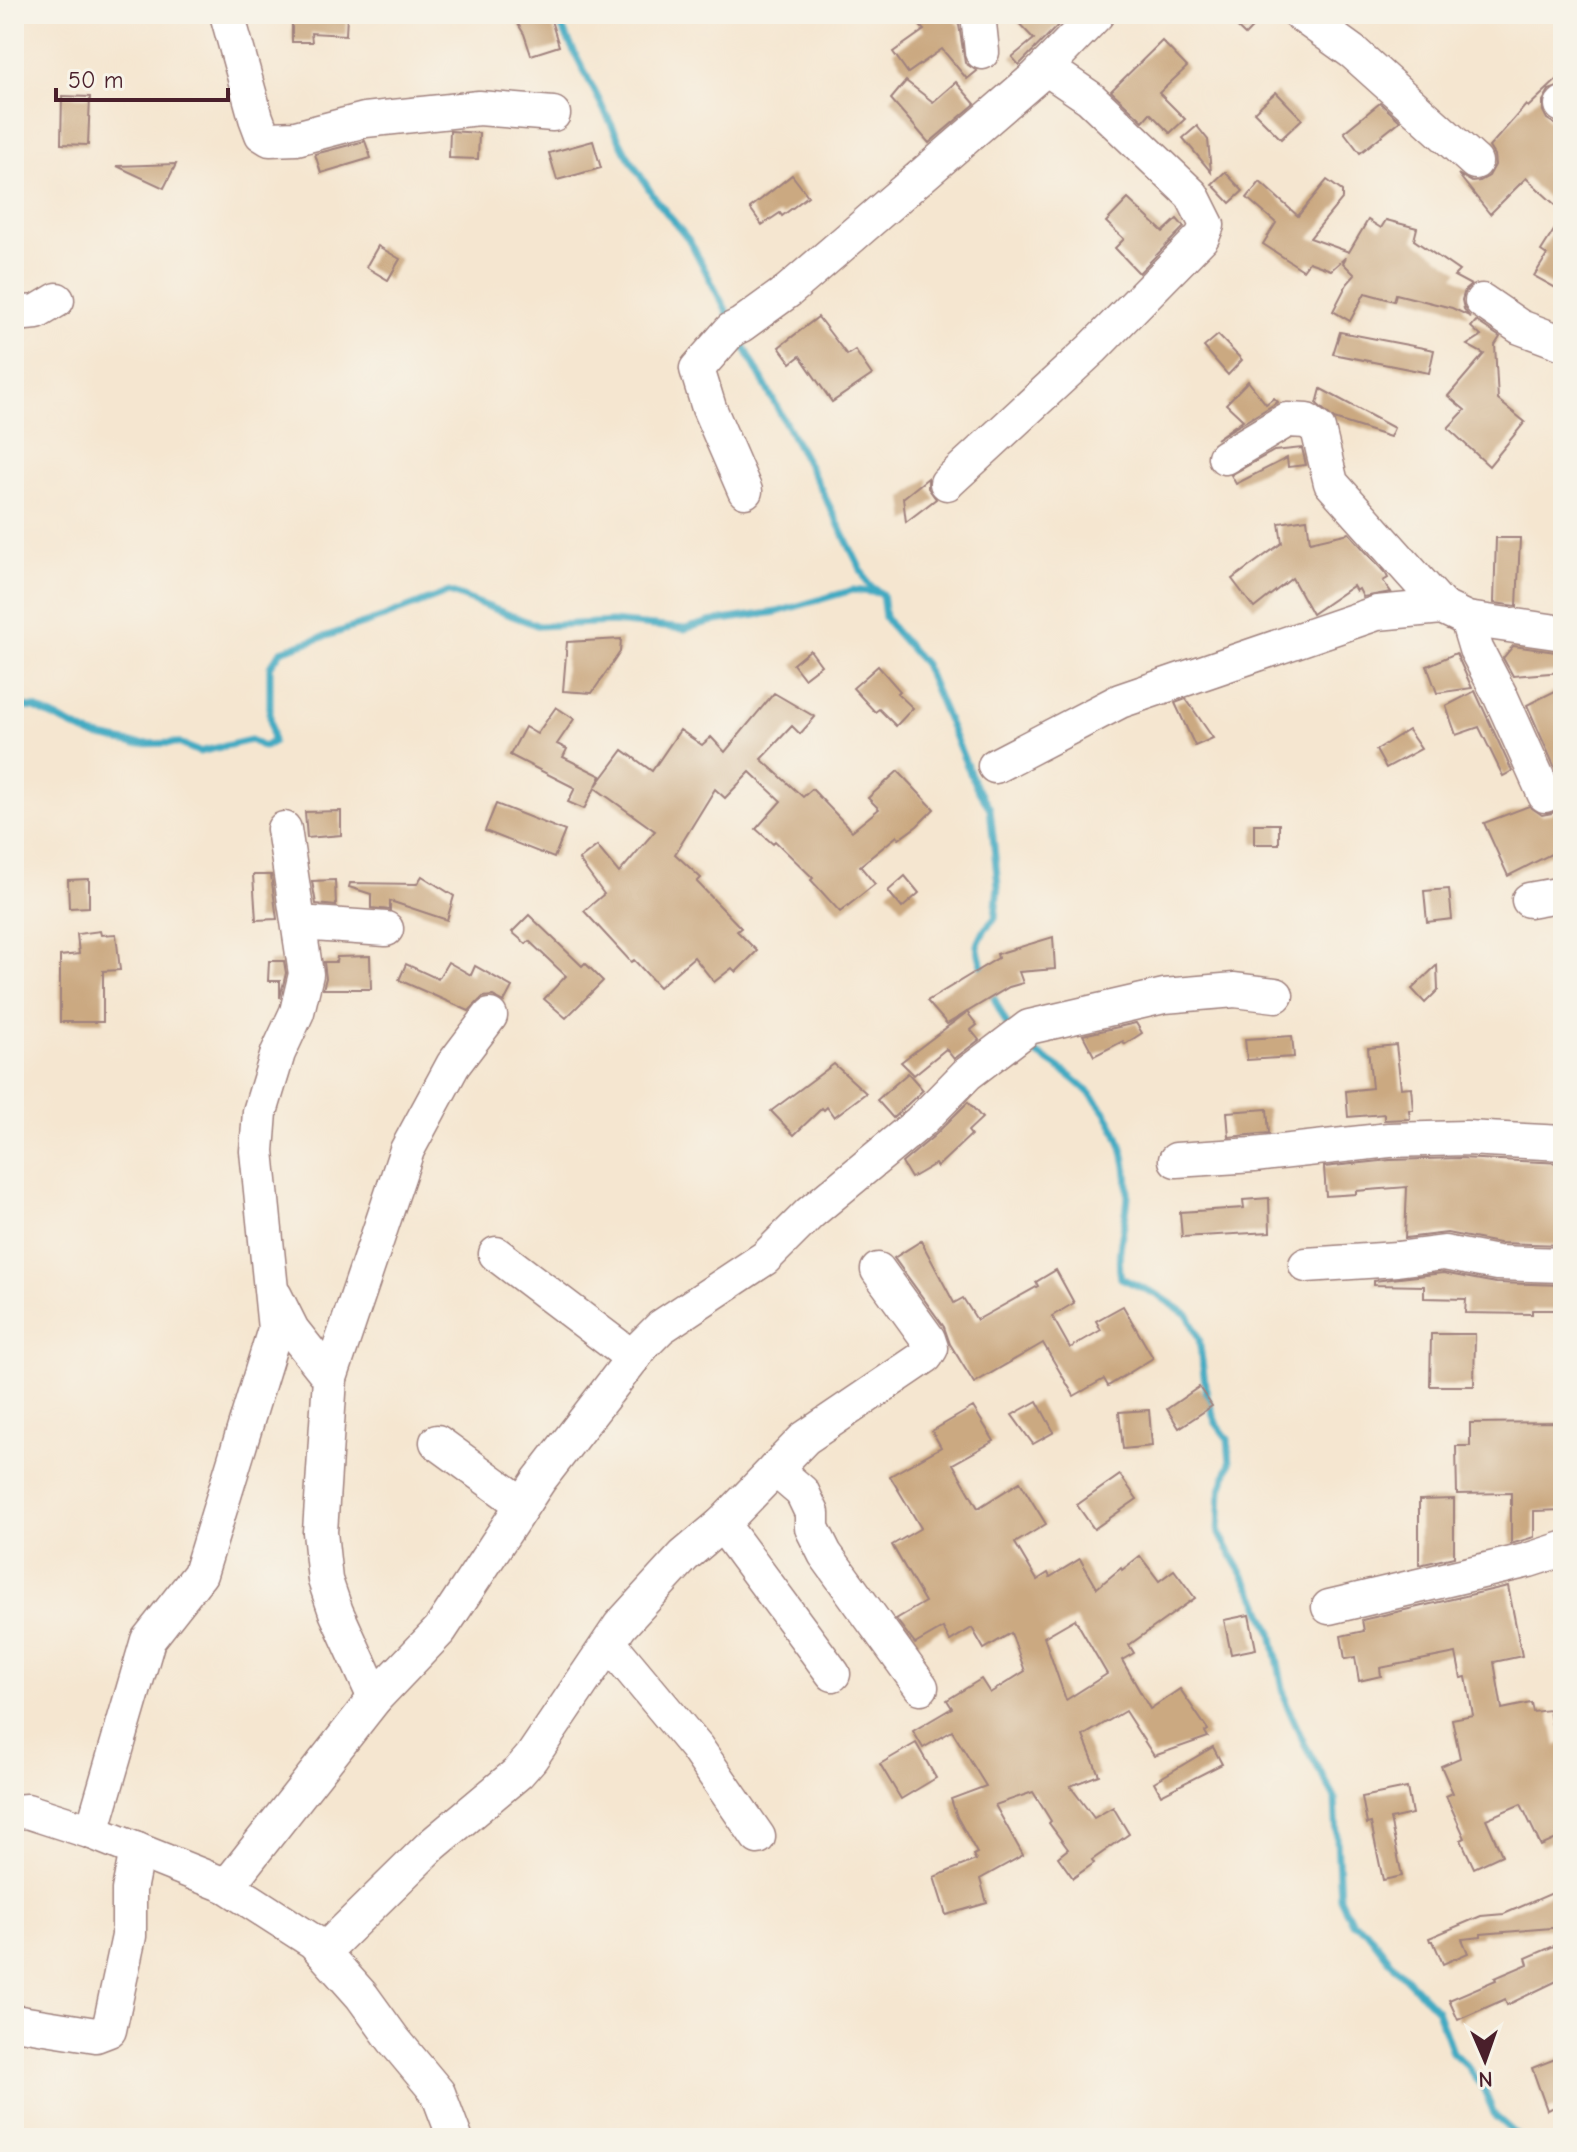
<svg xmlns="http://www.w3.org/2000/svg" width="1577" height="2152" viewBox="0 0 1577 2152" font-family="'Comic Neue',sans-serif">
<rect width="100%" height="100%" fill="#f7f3e8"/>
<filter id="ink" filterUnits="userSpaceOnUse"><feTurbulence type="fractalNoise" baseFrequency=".0125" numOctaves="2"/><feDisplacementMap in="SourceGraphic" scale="16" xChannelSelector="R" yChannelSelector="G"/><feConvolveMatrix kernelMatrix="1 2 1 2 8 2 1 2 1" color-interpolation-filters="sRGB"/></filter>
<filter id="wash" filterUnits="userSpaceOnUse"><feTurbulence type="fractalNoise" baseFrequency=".006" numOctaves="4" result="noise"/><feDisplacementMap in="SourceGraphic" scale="32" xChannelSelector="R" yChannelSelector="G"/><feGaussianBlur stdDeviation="1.8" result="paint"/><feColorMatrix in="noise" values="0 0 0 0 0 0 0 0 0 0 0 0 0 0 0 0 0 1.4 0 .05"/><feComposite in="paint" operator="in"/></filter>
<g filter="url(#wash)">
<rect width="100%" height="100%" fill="#f5e6d0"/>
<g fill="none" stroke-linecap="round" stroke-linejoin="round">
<g stroke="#42aac2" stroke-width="7">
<polyline points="555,14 625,151 654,197 691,243 731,320"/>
<polyline points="738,335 820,487 868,584 882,594 885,617 893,629 924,664 976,787 990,808 998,885 995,918 985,929 977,946 984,975"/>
<polyline points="14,706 35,708 91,735 135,744 179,743 199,752 251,740 263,747 273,742 270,716 270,667 281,651 384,617 449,592 539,626 612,622 685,629 709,622 777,612 853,590 879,593"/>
<polyline points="990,990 1009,1029"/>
<path d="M1022 1045C1083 1080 1128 1114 1128 1192 1128 1221 1115 1247 1121 1278L1158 1295 1188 1315 1199 1339 1207 1397 1216 1423 1228 1439 1230 1463 1221 1490 1219 1533 1257 1599 1272 1633 1286 1703 1304 1743 1335 1798 1340 1898 1352 1923 1366 1930 1395 1967 1437 2010 1452 2052 1467 2066 1484 2090 1495 2116 1520 2138"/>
</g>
</g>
<g id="blocks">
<g fill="#cba981" fill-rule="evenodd">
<polygon points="292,14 347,15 346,35 311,33 312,42 292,42"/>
<polygon points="512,14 549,14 559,46 531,55 524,34"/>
<polygon points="909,14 950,14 959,25 965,63 977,71 967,79 942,49 908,73 893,52 924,30"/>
<polygon points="1010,14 1069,14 1019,65 1012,57 1034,39"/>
<polygon points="1223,14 1265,14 1245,35"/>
<polygon points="1162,41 1187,67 1159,93 1185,119 1170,133 1150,113 1143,121 1111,91"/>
<polygon points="1563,74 1563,85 1549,90 1543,101 1543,111 1547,119 1563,129 1563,212 1526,178 1490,214 1458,174 1472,182 1480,181 1489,176 1495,165 1494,155 1489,147 1526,105 1528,107"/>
<polygon points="906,81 933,102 956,82 975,104 929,143 891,99"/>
<polygon points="1276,92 1302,119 1281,139 1254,112"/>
<polygon points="62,96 90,97 88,145 61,144"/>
<polygon points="1380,103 1400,121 1360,153 1344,132"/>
<polygon points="1197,126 1208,140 1211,172 1183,138"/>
<polygon points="450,131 479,133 478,159 449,158"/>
<polygon points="365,141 371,158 321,173 315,154"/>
<polygon points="593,141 601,168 557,180 549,153"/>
<polygon points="176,164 164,188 117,166"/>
<polygon points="1225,172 1243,191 1230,203 1212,184"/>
<polygon points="792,175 808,196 782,216 780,213 762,225 750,208"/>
<polygon points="1327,180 1342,191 1342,199 1310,238 1349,252 1368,220 1381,228 1386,220 1417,228 1414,240 1459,271 1454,276 1471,285 1465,290 1462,300 1464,309 1469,316 1452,308 1396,294 1394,301 1365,293 1350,321 1333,311 1347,284 1355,275 1343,263 1346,257 1331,270 1309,262 1303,270 1263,244 1276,223 1247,198 1260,182 1298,216"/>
<polygon points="1128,199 1163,232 1177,219 1184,227 1139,273 1115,248 1124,239 1106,222"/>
<polygon points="1563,216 1563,292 1534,276 1547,255 1541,251"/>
<polygon points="378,246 400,259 388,280 366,267"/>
<polygon points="818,317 847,355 855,350 872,375 832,402 800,356 791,363 779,347"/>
<polygon points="1476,321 1500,337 1495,345 1498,400 1525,422 1489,466 1448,428 1465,410 1448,396 1484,354 1467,345 1481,336 1471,327"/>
<polygon points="1340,332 1434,350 1429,373 1333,354"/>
<polygon points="1218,335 1242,360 1228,375 1204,347"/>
<polygon points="1248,381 1266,404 1274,398 1278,402 1216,439 1243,420 1226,404"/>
<polygon points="1321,389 1394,428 1390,437 1334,419 1317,404"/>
<polygon points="1302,448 1306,465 1288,467 1287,458 1236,484 1231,475 1274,451"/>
<polygon points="928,478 928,488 936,499 906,522 903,498"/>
<polygon points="1307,519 1310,542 1349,533 1386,574 1388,578 1383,581 1391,592 1363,597 1359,589 1356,591 1353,586 1312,614 1292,578 1254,608 1232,579 1282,543 1279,523"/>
<polygon points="1496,538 1520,538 1517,606 1494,603"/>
<polygon points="621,639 620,652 592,693 563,691 567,642"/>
<polygon points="1513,646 1563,653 1563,672 1513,676 1503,658"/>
<polygon points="810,650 821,665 804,678 793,664"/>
<polygon points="1456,653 1472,688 1437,693 1427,666"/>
<polygon points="878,666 900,691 897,693 913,708 896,726 879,709 875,712 853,688"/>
<polygon points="1563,687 1563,786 1527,705"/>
<polygon points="1475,691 1512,771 1503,776 1479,727 1456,735 1446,706"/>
<polygon points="774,693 815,717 800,734 792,726 761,759 803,797 812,789 852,831 879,809 868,798 898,771 934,809 917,826 899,839 897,836 860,866 875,884 840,912 811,880 813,878 775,841 773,844 756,829 781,801 750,772 725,798 715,789 675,854 701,878 697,882 741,928 737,931 757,951 736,972 732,968 714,982 694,957 659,987 634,960 631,962 584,911 604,894 579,860 597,846 619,873 655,831 595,788 584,809 568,802 575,788 510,755 525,727 537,734 556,707 574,719 557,744 567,749 563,757 601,776 596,786 623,750 652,771 680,730 702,745 711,737 725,752"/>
<polygon points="1186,699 1213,738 1195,746 1175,703"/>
<polygon points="1408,730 1421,749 1386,768 1376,750"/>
<polygon points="1563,802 1563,848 1508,876 1484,823 1529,806 1542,815 1552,813"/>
<polygon points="496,804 565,831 554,858 485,831"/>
<polygon points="341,811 341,835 307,838 305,812"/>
<rect x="1254" y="824" width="25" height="20"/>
<polygon points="253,875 271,875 277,919 256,920"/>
<polygon points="422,876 454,896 447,920 390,901 390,910 371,908 371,894 349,887 350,883 417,884"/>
<polygon points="905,876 919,893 902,908 888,891"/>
<polygon points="89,879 89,907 69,908 68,880"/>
<polygon points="335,880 336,906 316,904 312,881"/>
<polygon points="1449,889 1452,919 1427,922 1424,891"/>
<polygon points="529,915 582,966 585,963 603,981 566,1018 544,999 566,976 529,941 526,944 512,932"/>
<polygon points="100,931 101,935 116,934 120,970 103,971 103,1022 60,1022 60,956 79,954 77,934"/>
<polygon points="1053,937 1055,969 1019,972 1023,983 1009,987 947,1024 927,1001 998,958 997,954"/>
<polygon points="370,956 371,989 323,989 326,978 324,962 336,962 337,957"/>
<polygon points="269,961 284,961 286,973 280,998 280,981 268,981"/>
<polygon points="448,962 471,975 475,966 512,987 504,1002 493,996 483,997 469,1011 399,980 406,964 438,979"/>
<polygon points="1437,965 1438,990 1425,1003 1412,989"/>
<polygon points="967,1012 977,1025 971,1030 979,1040 954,1059 946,1049 914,1075 901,1062"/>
<polygon points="1136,1023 1142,1033 1125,1044 1123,1041 1094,1056 1083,1035"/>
<polygon points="1292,1036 1294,1057 1247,1060 1245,1039"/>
<polygon points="1396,1045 1401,1088 1411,1087 1413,1110 1409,1110 1410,1119 1384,1120 1384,1114 1348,1117 1346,1091 1372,1088 1368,1048"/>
<polygon points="834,1064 866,1093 834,1117 827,1107 824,1110 822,1108 794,1135 771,1111"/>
<polygon points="908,1073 923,1090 893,1118 877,1100"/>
<polygon points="968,1102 982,1118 968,1131 971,1135 937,1167 935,1164 911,1178 902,1163 934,1136"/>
<polygon points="1267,1109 1269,1133 1229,1137 1227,1112"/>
<polygon points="1460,1158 1563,1163 1563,1245 1499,1243 1447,1233 1405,1238 1407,1187 1356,1191 1356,1194 1326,1196 1324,1167 1390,1160"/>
<polygon points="1269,1198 1270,1232 1182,1237 1180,1212 1244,1208 1243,1200"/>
<polygon points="921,1241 954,1303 963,1298 977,1320 1038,1286 1036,1282 1056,1270 1074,1303 1052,1316 1070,1348 1101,1330 1096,1321 1123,1306 1153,1358 1108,1386 1104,1379 1074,1396 1043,1343 974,1383 950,1344 944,1327 894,1258"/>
<polygon points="1443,1273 1496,1283 1563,1285 1563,1310 1532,1310 1532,1314 1465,1313 1466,1299 1424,1298 1424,1286 1374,1285 1374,1281"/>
<polygon points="1431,1334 1475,1334 1474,1386 1430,1386"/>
<polygon points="1199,1387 1212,1406 1179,1428 1167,1409"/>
<polygon points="1037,1401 1054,1432 1033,1444 1012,1415"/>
<path d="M973 1407 994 1441 953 1464 978 1508 1020 1482 1046 1524 1015 1543 1037 1580 1048 1573 1050 1577 1080 1559 1097 1588 1121 1568 1122 1570 1140 1556 1159 1581 1174 1570 1195 1598 1129 1645 1134 1653 1122 1660 1150 1709 1180 1689 1208 1730 1205 1732 1208 1737 1154 1756 1125 1711 1083 1736 1099 1775 1070 1786 1094 1818 1113 1807 1129 1834 1092 1860 1094 1863 1073 1878 1058 1857 1068 1849 1049 1823 1051 1821 1033 1792 995 1805 1023 1855 980 1879 987 1903 946 1915 934 1877 976 1860 973 1855 977 1853 957 1817 951 1799 986 1786 952 1731 923 1748 913 1731 952 1708 947 1700 981 1679 990 1693 1025 1671 1011 1633 984 1649 972 1628 950 1641 943 1628 915 1644 896 1619 925 1602 892 1545 921 1528 890 1476 941 1447 932 1431ZM1075 1619 1107 1674 1066 1700 1044 1637Z"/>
<polygon points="1149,1410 1152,1446 1123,1449 1119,1412"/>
<polygon points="1563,1422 1563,1510 1534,1511 1534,1537 1511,1544 1511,1493 1457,1494 1456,1446 1470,1446 1470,1423"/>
<polygon points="1120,1475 1137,1499 1094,1529 1077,1505"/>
<polygon points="1454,1499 1454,1557 1419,1565 1419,1500"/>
<polygon points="1508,1586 1522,1656 1494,1662 1502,1709 1531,1703 1533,1712 1549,1710 1556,1746 1563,1742 1563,1836 1541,1846 1521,1804 1486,1819 1502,1855 1474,1868 1461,1840 1465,1838 1446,1796 1453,1793 1441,1766 1460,1758 1452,1719 1473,1715 1466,1677 1461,1678 1456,1653 1380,1668 1381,1676 1359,1681 1355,1657 1345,1659 1341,1636 1364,1631 1362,1620"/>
<polygon points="1249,1615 1256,1649 1231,1654 1224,1620"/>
<polygon points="916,1743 936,1778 901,1799 880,1764"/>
<polygon points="1213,1747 1222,1764 1161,1795 1154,1782"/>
<polygon points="1407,1788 1412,1814 1390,1819 1402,1876 1383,1880 1371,1823 1367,1824 1362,1797"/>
<polygon points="1557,1891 1563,1904 1563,1927 1481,1934 1481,1937 1462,1939 1468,1953 1443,1964 1433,1941 1430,1941 1429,1938 1481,1916 1504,1914"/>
<polygon points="1563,1942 1563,1978 1507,2005 1505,1999 1458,2020 1449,2000 1496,1980 1495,1978 1528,1964 1526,1958"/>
<polygon points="1563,2056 1563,2104 1547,2110 1532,2068"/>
</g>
</g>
</g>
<g filter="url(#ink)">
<use href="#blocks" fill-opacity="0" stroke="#a0827e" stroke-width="2"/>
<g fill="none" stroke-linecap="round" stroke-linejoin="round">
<g stroke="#a0827e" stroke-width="37">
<g id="minor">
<polyline points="227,14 256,118 262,134 270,139 296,138 365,120 479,108 553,114"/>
<polyline points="978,14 982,52"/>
<polyline points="1300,14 1354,53 1475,162"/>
<polyline points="1562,105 1563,104"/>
<polyline points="1482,301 1520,327 1563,343"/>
<polyline points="14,314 37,312 57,300"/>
<polyline points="1225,457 1287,420 1307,421 1318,429 1331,483 1442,607"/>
<polyline points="947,483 1092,349 1202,237 1207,225 1192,195 1090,98 1046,68"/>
<polyline points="745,491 709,408 697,369 731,330 741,325 788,291 851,237 1036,77 1097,14"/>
<polyline points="1467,619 1476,649 1501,697 1545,795"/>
<polyline points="995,766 1120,701 1377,613 1442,607 1467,619 1563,633"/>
<polyline points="1529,900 1563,894"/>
<polyline points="299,923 386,929"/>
<polyline points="1176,1160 1254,1155 1389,1140 1466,1138 1563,1143"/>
<polyline points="496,1254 633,1358"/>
<polyline points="1306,1265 1397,1259 1444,1253 1497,1263 1563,1265"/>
<polyline points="275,1296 292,1330 330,1378"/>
<polyline points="437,1442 522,1504"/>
<polyline points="775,1469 802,1492 812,1513 812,1528 825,1554 921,1687"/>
<polyline points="722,1524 833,1674"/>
<polyline points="1329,1607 1529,1560 1563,1549"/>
<polyline points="610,1644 696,1747 758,1837"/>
<polyline points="375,1698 336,1612 325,1580 320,1532 330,1378 407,1150 453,1065 490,1016"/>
<polyline points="14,1812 27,1811 92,1832 227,1886 314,1942 362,1996 393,2039 438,2093 455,2138"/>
<polyline points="92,1832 148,1640 200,1574 275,1329 257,1151 260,1112 278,1053 297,1012 306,974 284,829"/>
<polyline points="227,1886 375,1698 440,1630 539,1480 643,1345 661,1327 765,1258 810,1213 920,1122 967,1074 1029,1027 1164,996 1235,990 1276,995"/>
<polyline points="323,1952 432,1845 518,1773 531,1758 620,1626 684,1556 722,1524 805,1438 926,1356 931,1348 928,1339 878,1270"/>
<polyline points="14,2022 96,2035 109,2030 129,1936 129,1890 137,1850"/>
</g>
</g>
<use href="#minor" stroke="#fff" stroke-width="34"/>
</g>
</g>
<rect width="1577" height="2152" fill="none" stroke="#f7f3e8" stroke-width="48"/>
<g transform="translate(1485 2060) rotate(178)" stroke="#f7f3e8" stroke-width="6" paint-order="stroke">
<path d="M0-6L14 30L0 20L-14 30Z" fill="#4a1f2b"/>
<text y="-12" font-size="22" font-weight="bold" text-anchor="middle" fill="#4a1f2b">N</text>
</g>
<path d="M56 88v12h172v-12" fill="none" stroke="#4a1f2b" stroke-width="4"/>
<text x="68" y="88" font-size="24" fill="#4a1f2b" stroke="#f7f3e8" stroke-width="6" paint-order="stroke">50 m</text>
</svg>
